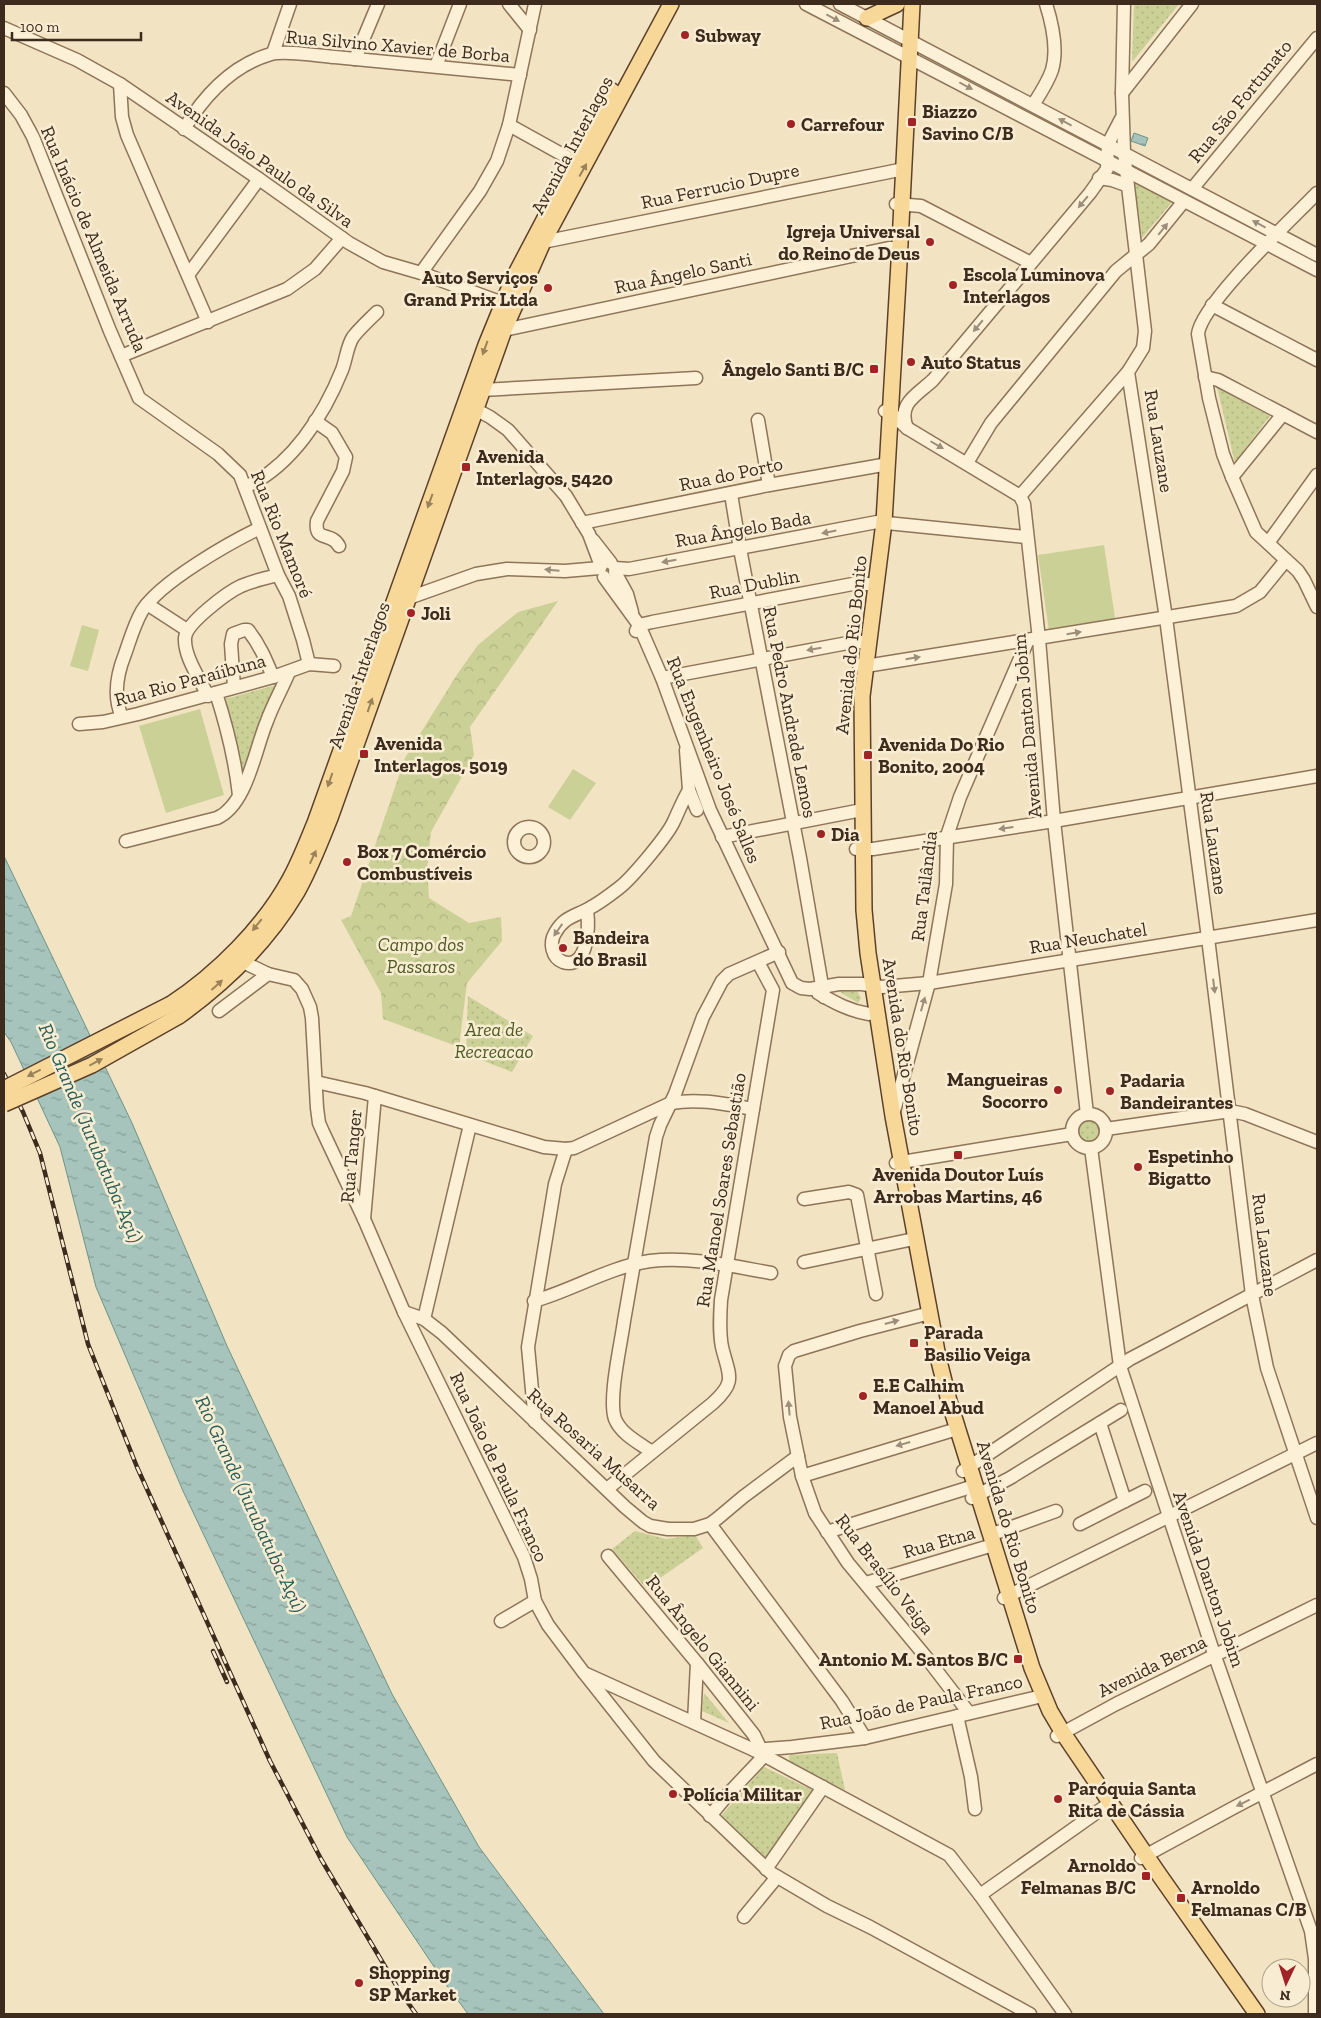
<svg xmlns="http://www.w3.org/2000/svg" width="1321" height="2018" viewBox="0 0 1321 2018" font-family="'Zilla Slab',serif">
<defs>
<pattern id="grass-dots" width="8" height="8" patternUnits="userSpaceOnUse" patternTransform="scale(1.25)"><rect width="8" height="8" fill="#cbd196"/><path d="M2 2h.1M6 6h.1" fill="none" stroke="#afb481" stroke-width="1.8" stroke-linecap="round"/></pattern>
<pattern id="forest-crowns" width="20" height="18" patternUnits="userSpaceOnUse" patternTransform="scale(1.25)"><rect width="20" height="18" fill="#cbd196"/><path d="M2 6a3 3 0 1 1 6 0M12 15a3 3 0 1 1 6 0" fill="none" stroke="#afb481"/></pattern>
<pattern id="water-ripples" width="26" height="14" patternUnits="userSpaceOnUse" patternTransform="scale(1.25)"><rect width="26" height="14" fill="#a6c4bb"/><path d="M2 4q2-2 4 0t4 0M15 11q2-2 4 0t4 0" fill="none" stroke="#889f97"/></pattern>
</defs>
<rect width="100%" height="100%" fill="#f2e3c3"/>
<g fill="url(#grass-dots)">
<polygon points="1134,4 1179,4 1133,61 1132,60"/>
<polygon points="1134,180 1172,202 1142,238"/>
<polygon points="1217,387 1270,416 1235,462 1234,459"/>
<polygon points="280,684 241,779 223,704 225,699"/>
<polygon points="832,987 855,987 861,998 858,1003"/>
<polygon points="468,996 533,1036 512,1072 466,1054"/>
<circle cx="1089" cy="1131" r="12"/>
<polygon points="635,1531 666,1539 695,1535 703,1548 646,1588 612,1549"/>
<polygon points="704,1693 729,1723 702,1711"/>
<polygon points="837,1753 845,1790 790,1763 789,1757 790,1755"/>
<polygon points="764,1767 814,1791 764,1861 721,1816"/>
</g>
<polygon fill="url(#forest-crowns)" points="558,601 470,727 474,755 431,832 427,868 429,898 469,923 501,917 502,941 467,983 459,1047 383,1019 381,993 341,920 351,916 405,758 458,673 478,645 518,612"/>
<g fill="#cbd196">
<polygon points="1104,545 1116,624 1049,631 1038,555"/>
<polygon points="82,625 99,630 88,671 70,666"/>
<polygon points="200,709 224,795 166,813 139,726"/>
<polygon points="573,769 596,783 570,820 548,807"/>
</g>
<g fill="url(#water-ripples)" stroke="#6b9489">
<polygon points="1134,133 1148,138 1145,146 1131,141"/>
<polygon points="4,856 132,1123 227,1346 392,1694 479,1847 604,2014 468,2014 445,1983 347,1837 183,1491 96,1287 60,1147 11,1042 4,1032"/>
</g>
<g fill="none" stroke-linecap="round" stroke-linejoin="round">
<g stroke="#8e7458" stroke-width="15">
<g id="minor">
<polyline points="509,4 530,30"/>
<polyline points="806,4 1317,270"/>
<polyline points="840,4 1317,255"/>
<polyline points="1124,4 1122,93 1124,152 1145,331 1143,348 1128,372 1166,618 1208,938 1252,1295 1267,1368 1317,1518"/>
<polyline points="4,28 77,60 120,84 259,179 349,243 383,262 421,273 511,306"/>
<polyline points="273,53 290,4"/>
<polyline points="355,59 378,4"/>
<polyline points="436,66 460,4"/>
<polyline points="120,84 122,117 127,135 208,322"/>
<polyline points="4,93 21,115 33,137 110,331 139,398 218,454 240,475 278,575 289,596 303,640 309,664"/>
<polyline points="1122,93 1192,4"/>
<path d="M1033 105C1040 94 1048 82 1052 70 1058 50 1052 23 1046 4"/>
<polyline points="509,125 574,161"/>
<path d="M184 129C204 96 233 65 271 54 285 50 320 56 335 57 397 63 458 69 520 75"/>
<polyline points="1099,178 1112,180 1126,185"/>
<polyline points="1192,189 1317,38"/>
<path d="M1317 193C1292 219 1201 304 1198 334L1209 398 1223 454 1232 477 1256 532 1298 571 1304 580 1317 607"/>
<polyline points="896,204 921,206 1031,263"/>
<polyline points="543,242 904,169"/>
<polyline points="421,273 480,191 497,161 509,125 535,4"/>
<polyline points="188,275 259,179"/>
<polyline points="1212,305 1317,360"/>
<polyline points="504,330 889,248 900,248"/>
<polyline points="121,356 287,289 315,269 342,238"/>
<polyline points="1205,377 1218,380 1317,432"/>
<polyline points="482,390 696,378"/>
<polyline points="475,409 490,417 508,430 566,496 589,534 601,566"/>
<polyline points="885,411 891,413 907,428 1020,496 1024,504 1039,639 1054,821 1087,1114"/>
<polyline points="758,420 769,485"/>
<path d="M315 421 332 433 346 457 343 471 317 521C314 543 331 531 339 546"/>
<path d="M907 428C897 403 917 395 933 380L1090 193 1107 169 1108 144 1121 119"/>
<polyline points="967,463 991,423 1116,271 1149,244 1184,201"/>
<polyline points="1232,477 1283,414"/>
<path d="M245 487C291 467 324 415 342 370 346 360 347 346 353 337 360 328 369 320 377 312"/>
<polyline points="731,494 740,549 800,858 824,997"/>
<polyline points="1020,496 1128,372"/>
<polyline points="582,523 769,485 888,464"/>
<polyline points="593,540 611,563"/>
<polyline points="1268,543 1317,475"/>
<polyline points="615,568 629,569 877,522 1026,537"/>
<polyline points="615,572 627,594 632,612"/>
<polyline points="604,577 639,625 662,678 710,810 792,983 801,988 810,989 839,984 862,984 882,987 929,983 1317,920"/>
<polyline points="403,600 476,574 507,569 565,571 600,568"/>
<polyline points="147,604 187,630"/>
<polyline points="636,631 639,625 652,622 858,583 876,585"/>
<polyline points="859,665 872,665 1236,606 1260,592 1286,560"/>
<polyline points="662,678 853,642 868,642"/>
<path d="M234 687 231 644 233 634 244 630H248C260 645 266 660 273 677"/>
<path d="M216 693C227 727 235 759 239 795"/>
<path d="M208 696C200 679 184 657 185 638 186 623 228 592 241 586 253 581 265 578 278 575"/>
<path d="M122 717C113 697 117 674 125 654 130 640 134 625 142 611 160 582 229 543 260 528"/>
<polyline points="79,724 103,722 138,714 273,677 309,664 334,666"/>
<polyline points="686,750 689,790 697,810"/>
<circle cx="529" cy="842" r="15"/>
<polyline points="722,837 862,810"/>
<path d="M126 841 217 818C247 805 255 749 267 721 273 704 282 689 289 672"/>
<polyline points="856,849 873,849 1054,821 1317,776"/>
<path d="M587 910C589 925 589 970 563 962 552 958 549 943 555 933 564 917 573 917 588 909 598 904 610 895 619 888 632 878 668 835 674 821 679 810 683 800 689 790"/>
<polyline points="243,962 268,974 294,980 302,989 310,1007 312,1018 317,1108 319,1123 323,1132 364,1219 404,1312 524,1557 531,1579 535,1601 548,1625 584,1673 754,1750 792,1747 865,1738 1038,1697"/>
<path d="M818 993C835 1003 850 1011 869 1014"/>
<polyline points="219,1011 268,974"/>
<path d="M316 1082 365 1093 544 1147 566 1149 574 1148 671 1103C699 1098 725 1104 753 1109"/>
<circle cx="1089" cy="1131" r="17"/>
<polyline points="893,1115 929,983 946,884 947,836 960,797 1028,640"/>
<polyline points="1106,1129 1230,1111 1245,1114 1317,1142"/>
<polyline points="1091,1148 1120,1366 1211,1645 1311,1931 1315,1959 1315,2014"/>
<polyline points="896,1163 1072,1134"/>
<polyline points="804,1199 849,1192 857,1195 876,1294"/>
<polyline points="364,1219 375,1096"/>
<polyline points="804,1262 909,1240"/>
<path d="M534 1301C573 1290 609 1267 650 1261 689 1256 732 1266 771 1273"/>
<polyline points="404,1312 424,1319 442,1333 625,1507 643,1522 650,1526 668,1529 694,1529 710,1524 718,1518 743,1497 798,1456"/>
<polyline points="930,1313 860,1331 794,1351 789,1355 785,1366 790,1417 802,1476 815,1513 848,1563 926,1657 969,1713"/>
<polyline points="424,1319 470,1125"/>
<polyline points="535,1422 528,1347 555,1184 566,1149"/>
<polyline points="1100,1423 1125,1501 1145,1491"/>
<path d="M652 1452C639 1443 621 1434 615 1419 608 1399 621 1344 624 1321 635 1260 645 1198 656 1137L660 1125 675 1094 703 1017 722 981 729 974 779 952"/>
<polyline points="963,1471 1130,1359 1317,1260"/>
<polyline points="802,1476 957,1429"/>
<path d="M607 1489 713 1403C737 1381 729 1376 722 1347 719 1332 720 1316 721 1300L773 990 758 962"/>
<polyline points="972,1498 1010,1478 1121,1410"/>
<polyline points="710,1524 842,1701 865,1738"/>
<polyline points="1080,1524 1125,1501"/>
<polyline points="827,1532 974,1486"/>
<polyline points="990,1535 1056,1511"/>
<polyline points="608,1556 697,1663 754,1735 764,1756 730,1792 710,1816"/>
<polyline points="866,1583 993,1545"/>
<polyline points="1004,1598 1317,1443"/>
<polyline points="501,1621 535,1601"/>
<polyline points="585,1674 654,1761 771,1873 827,1906 870,1927 1030,2014"/>
<polyline points="957,1716 971,1777 975,1809"/>
<polyline points="694,1722 697,1663"/>
<polyline points="1057,1736 1116,1704 1317,1605"/>
<polyline points="754,1750 949,1855 980,1895 1065,2014"/>
<polyline points="1141,1858 1233,1808 1317,1764"/>
<polyline points="766,1869 823,1787"/>
<polyline points="980,1895 1110,1803"/>
<polyline points="744,1917 777,1877"/>
</g>
</g>
<g stroke="#5b412c" stroke-width="18">
<g id="major">
<polyline points="912,4 899,263 884,522 862,696 864,910 868,953 893,1116 938,1357 949,1401 1032,1668 1050,1711 1063,1733 1158,1873 1257,2014"/>
<polyline points="867,18 897,4"/>
<path d="M171 1004C217 974 264 927 290 879 300 861 307 842 315 823L486 345 513 279 612 91"/>
<path d="M179 1016C225 983 268 941 297 892 310 869 320 843 330 818L504 330 543 242 671 4"/>
</g>
</g>
<use href="#minor" stroke="#fcf0d7" stroke-width="12"/>
<use href="#major" stroke="#f8d898" stroke-width="15"/>
<g stroke="#3d2c1d" stroke-width="4.5">
<g id="rail">
<polyline points="4,1074 23,1112 40,1153 88,1344 137,1467 270,1761 321,1859 399,1990 416,2014"/>
<polyline points="213,1651 227,1682"/>
</g>
</g>
<use href="#rail" stroke="#f8edd3" stroke-width="2.5" stroke-dasharray="8" stroke-linecap="butt"/>
<g stroke="#5b412c" stroke-width="18" stroke-linecap="butt">
<g id="major-bridge">
<polyline points="4,1089 171,1004"/>
<polyline points="4,1104 92,1065 179,1016"/>
</g>
</g>
<use href="#major-bridge" stroke="#f8d898" stroke-width="15"/>
</g>
<defs><path id="oneway-solid" d="M-6-.8H1V-3.2L6.5 0L1 3.2V.8H-6Z" transform="scale(1.25)"/></defs>
<g fill="#9c8e7a">
<use href="#oneway-solid" transform="translate(833 18) rotate(28)"/>
<use href="#oneway-solid" transform="translate(966 86) rotate(28)"/>
<use href="#oneway-solid" transform="translate(1065 122) rotate(-152)"/>
<use href="#oneway-solid" transform="translate(1083 202) rotate(130)"/>
<use href="#oneway-solid" transform="translate(1259 224) rotate(-152)"/>
<use href="#oneway-solid" transform="translate(1163 229) rotate(-51)"/>
<use href="#oneway-solid" transform="translate(978 326) rotate(130)"/>
<use href="#oneway-solid" transform="translate(937 445) rotate(30)"/>
<use href="#oneway-solid" transform="translate(829 532) rotate(169)"/>
<use href="#oneway-solid" transform="translate(669 561) rotate(170)"/>
<use href="#oneway-solid" transform="translate(552 570) rotate(-175)"/>
<use href="#oneway-solid" transform="translate(1074 633) rotate(-9)"/>
<use href="#oneway-solid" transform="translate(814 649) rotate(170)"/>
<use href="#oneway-solid" transform="translate(913 658) rotate(-9)"/>
<use href="#oneway-solid" transform="translate(1006 828) rotate(172)"/>
<use href="#oneway-solid" transform="translate(558 930) rotate(125)"/>
<use href="#oneway-solid" transform="translate(1214 986) rotate(83)"/>
<use href="#oneway-solid" transform="translate(923 1004) rotate(-74)"/>
<use href="#oneway-solid" transform="translate(892 1322) rotate(-15)"/>
<use href="#oneway-solid" transform="translate(789 1408) rotate(-95)"/>
<use href="#oneway-solid" transform="translate(903 1444) rotate(164)"/>
<use href="#oneway-solid" transform="translate(1243 1803) rotate(154)"/>
</g>
<g fill="#9a825a">
<use href="#oneway-solid" transform="translate(583 170) rotate(-61)"/>
<use href="#oneway-solid" transform="translate(485 348) rotate(110)"/>
<use href="#oneway-solid" transform="translate(430 501) rotate(110)"/>
<use href="#oneway-solid" transform="translate(370 705) rotate(-71)"/>
<use href="#oneway-solid" transform="translate(330 780) rotate(109)"/>
<use href="#oneway-solid" transform="translate(313 857) rotate(-65)"/>
<use href="#oneway-solid" transform="translate(257 925) rotate(129)"/>
<use href="#oneway-solid" transform="translate(217 985) rotate(-42)"/>
<use href="#oneway-solid" transform="translate(96 1062) rotate(-28)"/>
<use href="#oneway-solid" transform="translate(34 1073) rotate(153)"/>
</g>
<g fill="#a22326" stroke="#f8edd3" stroke-width="2">
<circle cx="685" cy="35" r="5"/>
<rect x="907" y="117" width="10" height="10" rx="2.5"/>
<circle cx="791" cy="124" r="5"/>
<circle cx="930" cy="242" r="5"/>
<circle cx="953" cy="285" r="5"/>
<circle cx="548" cy="288" r="5"/>
<circle cx="911" cy="362" r="5"/>
<rect x="869" y="364" width="10" height="10" rx="2.5"/>
<rect x="461" y="462" width="10" height="10" rx="2.5"/>
<circle cx="411" cy="613" r="5"/>
<rect x="359" y="749" width="10" height="10" rx="2.5"/>
<rect x="863" y="750" width="10" height="10" rx="2.5"/>
<circle cx="821" cy="834" r="5"/>
<circle cx="347" cy="862" r="5"/>
<circle cx="563" cy="948" r="5"/>
<circle cx="1058" cy="1090" r="5"/>
<circle cx="1110" cy="1091" r="5"/>
<rect x="953" y="1150" width="10" height="10" rx="2.5"/>
<circle cx="1138" cy="1167" r="5"/>
<rect x="909" y="1338" width="10" height="10" rx="2.5"/>
<circle cx="863" cy="1396" r="5"/>
<rect x="1013" y="1654" width="10" height="10" rx="2.5"/>
<circle cx="673" cy="1794" r="5"/>
<circle cx="1058" cy="1799" r="5"/>
<rect x="1141" y="1871" width="10" height="10" rx="2.5"/>
<rect x="1176" y="1893" width="10" height="10" rx="2.5"/>
<circle cx="359" cy="1983" r="5"/>
</g>
<g text-anchor="middle" dominant-baseline="central" stroke-width="5" stroke-linejoin="round" paint-order="stroke">
<g font-size="19" font-weight="bold" fill="#3d2c1d" stroke="#f8edd3" text-anchor="start">
<text x="695" y="35">Subway</text>
<text x="922" y="111">Biazzo<tspan x="922" dy="22">Savino C/B</tspan></text>
<text x="801" y="124">Carrefour</text>
<text x="920" y="231" text-anchor="end">Igreja Universal<tspan x="920" dy="22">do Reino de Deus</tspan></text>
<text x="963" y="274">Escola Luminova<tspan x="963" dy="22">Interlagos</tspan></text>
<text x="538" y="277" text-anchor="end">Auto Serviços<tspan x="538" dy="22">Grand Prix Ltda</tspan></text>
<text x="921" y="362">Auto Status</text>
<text x="864" y="369" text-anchor="end">Ângelo Santi B/C</text>
<text x="476" y="456">Avenida<tspan x="476" dy="22">Interlagos, 5420</tspan></text>
<text x="421" y="613">Joli</text>
<text x="374" y="743">Avenida<tspan x="374" dy="22">Interlagos, 5019</tspan></text>
<text x="878" y="744">Avenida Do Rio<tspan x="878" dy="22">Bonito, 2004</tspan></text>
<text x="831" y="834">Dia</text>
<text x="357" y="851">Box 7 Comércio<tspan x="357" dy="22">Combustíveis</tspan></text>
<text x="573" y="937">Bandeira<tspan x="573" dy="22">do Brasil</tspan></text>
<text x="1048" y="1079" text-anchor="end">Mangueiras<tspan x="1048" dy="22">Socorro</tspan></text>
<text x="1120" y="1080">Padaria<tspan x="1120" dy="22">Bandeirantes</tspan></text>
<text x="1148" y="1156">Espetinho<tspan x="1148" dy="22">Bigatto</tspan></text>
<text x="958" y="1174" text-anchor="middle">Avenida Doutor Luís<tspan x="958" dy="22">Arrobas Martins, 46</tspan></text>
<text x="924" y="1332">Parada<tspan x="924" dy="22">Basilio Veiga</tspan></text>
<text x="873" y="1385">E.E Calhim<tspan x="873" dy="22">Manoel Abud</tspan></text>
<text x="1008" y="1659" text-anchor="end">Antonio M. Santos B/C</text>
<text x="1068" y="1788">Paróquia Santa<tspan x="1068" dy="22">Rita de Cássia</tspan></text>
<text x="683" y="1794">Polícia Militar</text>
<text x="1136" y="1865" text-anchor="end">Arnoldo<tspan x="1136" dy="22">Felmanas B/C</tspan></text>
<text x="1191" y="1887">Arnoldo<tspan x="1191" dy="22">Felmanas C/B</tspan></text>
<text x="369" y="1972">Shopping<tspan x="369" dy="22">SP Market</tspan></text>
</g>
<g font-size="19" fill="#3d2c1d" stroke="#f8edd3">
<text transform="translate(398 46) rotate(5)">Rua Silvino Xavier de Borba</text>
<text transform="translate(1240 101) rotate(-51)">Rua São Fortunato</text>
<text transform="translate(572 145) rotate(-62)">Avenida Interlagos</text>
<text transform="translate(260 159) rotate(35)">Avenida João Paulo da Silva</text>
<text transform="translate(720 186) rotate(-12)">Rua Ferrucio Dupre</text>
<text transform="translate(94 239) rotate(67)">Rua Inácio de Almeida Arruda</text>
<text transform="translate(683 273) rotate(-12)">Rua Ângelo Santi</text>
<text transform="translate(1159 441) rotate(81)">Rua Lauzane</text>
<text transform="translate(731 474) rotate(-12)">Rua do Porto</text>
<text transform="translate(743 529) rotate(-10)">Rua Ângelo Bada</text>
<text transform="translate(282 534) rotate(68)">Rua Rio Mamoré</text>
<text transform="translate(754 584) rotate(-11)">Rua Dublin</text>
<text transform="translate(851 645) rotate(-84)">Avenida do Rio Bonito</text>
<text transform="translate(359 675) rotate(-71)">Avenida Interlagos</text>
<text transform="translate(190 680) rotate(-15)">Rua Rio Paraíibuna</text>
<text transform="translate(790 712) rotate(79)">Rua Pedro Andrade Lemos</text>
<text transform="translate(1027 726) rotate(-95)">Avenida Danton Jobim</text>
<text transform="translate(714 760) rotate(68)">Rua Engenheiro José Salles</text>
<text transform="translate(1214 843) rotate(82)">Rua Lauzane</text>
<text transform="translate(924 886) rotate(-83)">Rua Tailândia</text>
<text transform="translate(1088 938) rotate(-9)">Rua Neuchatel</text>
<text transform="translate(903 1047) rotate(81)">Avenida do Rio Bonito</text>
<text transform="translate(351 1156) rotate(-85)">Rua Tanger</text>
<text transform="translate(721 1190) rotate(-81)">Rua Manoel Soares Sebastião</text>
<text transform="translate(1265 1245) rotate(83)">Rua Lauzane</text>
<text transform="translate(594 1449) rotate(42)">Rua Rosaria Musarra</text>
<text transform="translate(499 1467) rotate(65)">Rua João de Paula Franco</text>
<text transform="translate(1009 1527) rotate(73)">Avenida do Rio Bonito</text>
<text transform="translate(939 1542) rotate(-16)">Rua Etna</text>
<text transform="translate(885 1574) rotate(52)">Rua Brasílio Veiga</text>
<text transform="translate(1209 1579) rotate(71)">Avenida Danton Jobim</text>
<text transform="translate(703 1643) rotate(51)">Rua Ângelo Giannini</text>
<text transform="translate(1152 1666) rotate(-26)">Avenida Berna</text>
<text transform="translate(921 1702) rotate(-12)">Rua João de Paula Franco</text>
</g>
<g font-size="19" font-style="italic" fill="#4e5b22" stroke="#f8edd3">
<text x="421" y="944">Campo dos<tspan x="421" dy="22">Passaros</tspan></text>
<text x="494" y="1029">Area de<tspan x="494" dy="22">Recreacao</tspan></text>
</g>
<g font-size="20" font-style="italic" fill="#2b5e59" stroke="#f8edd3">
<text transform="translate(91 1133) rotate(67)">Rio Grande (Jurubatuba-Açú)</text>
<text transform="translate(251 1504) rotate(65)">Rio Grande (Jurubatuba-Açú)</text>
</g>
</g>
<rect width="1321" height="2018" fill="none" stroke="#3d2c1d" stroke-width="10"/>
<g transform="translate(1286 1983) rotate(184)"><circle r="24" fill="#f8edd3" stroke="#ada08a"/>
<path d="M0-4L9 19L0 12L-9 19Z" fill="#a22326"/>
<text y="-8" font-size="14" font-weight="bold" text-anchor="middle" fill="#3d2c1d">N</text>
</g>
<path d="M12 32v8h129v-8" fill="none" stroke="#3d2c1d" stroke-width="2.5"/>
<text x="20" y="32" font-size="15" fill="#3d2c1d" stroke="#f8edd3" stroke-width="4" paint-order="stroke">100 m</text>
</svg>
